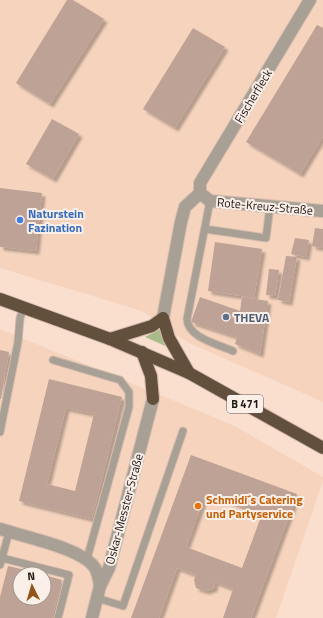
<svg xmlns="http://www.w3.org/2000/svg" width="323" height="618" viewBox="0 0 323 618" font-family="'Titillium Web',sans-serif">
<defs>
<filter id="shadow"><feDropShadow dx="3.5" dy="3.5" stdDeviation="1" flood-color="#0004"/></filter>
</defs>
<rect width="100%" height="100%" fill="#fbdfce"/>
<g fill="#f5d3bd" fill-rule="evenodd">
<polygon points="0,0 323,0 323,402 187,342 142,311 0,268"/>
<path d="M0 329 233 425 323 477V481L276 618H0ZM20 574H44V598H20Z"/>
</g>
<polygon fill="#a9bb8b" points="160,329 172,349 145,337"/>
<g fill="#bea295" fill-rule="evenodd" filter="url(#shadow)">
<polygon points="67,0 73,0 104,19 50,104 16,83"/>
<polygon points="317,25 323,28 323,136 300,174 246,142"/>
<polygon points="193,28 225,47 175,128 143,109"/>
<polygon points="52,119 79,134 53,179 26,164"/>
<polygon points="0,188 42,193 36,251 0,247"/>
<polygon points="315,228 323,229 323,248 312,246"/>
<polygon points="295,238 309,240 306,257 291,254"/>
<polygon points="215,242 262,249 254,298 208,291"/>
<polygon points="286,256 297,257 289,302 278,300"/>
<polygon points="269,269 279,270 275,296 266,295"/>
<polygon points="200,297 240,311 242,297 268,301 260,354 235,344 237,337 191,322"/>
<polygon points="0,350 9,352 1,399 0,399"/>
<path d="M49 379 122 397 92 519 19 501ZM66 408 94 414 75 491 47 484Z"/>
<path d="M191 455 297 494 251 618H223L233 589 215 582 214 588 206 591 196 588 194 580 196 575 177 568 159 618H131ZM206 493 262 514 242 568 186 547Z"/>
<polygon points="8,566 38,573 20,574 20,598 44,598 44,575 62,580 52,618 0,618 0,597"/>
</g>
<g fill="none" stroke-linecap="round" stroke-linejoin="round">
<g stroke="#d4bbac" stroke-width="9">
<g id="lane">
<path d="M210 201 187 319C188 338 218 344 233 351"/>
<polyline points="205,229 266,238 270,206"/>
<polyline points="53,360 120,380 129,392 129,407 87,559"/>
<polyline points="0,432 18,342 20,318 24,307"/>
<polyline points="2,558 69,575 58,618"/>
<polyline points="0,565 9,532"/>
<polyline points="97,598 123,606 183,431"/>
</g>
</g>
<g stroke="#d4bbac" stroke-width="14">
<g id="street">
<polyline points="200,193 200,183 310,0"/>
<polyline points="200,193 210,201 323,211"/>
<polyline points="163,318 181,222 185,207 200,193"/>
<path d="M0 529C24 537 82 548 95 568 98 573 99 580 100 586"/>
<polyline points="92,618 100,586 109,568 153,399"/>
</g>
</g>
<g stroke="#d4bbac" stroke-width="14">
<g id="highway">
<polyline points="0,299 110,339 189,373 323,448"/>
<polyline points="110,339 152,326 163,318 169,338 189,373"/>
<polyline points="142,352 151,376 153,399"/>
</g>
</g>
<use href="#lane" stroke="#a89f95" stroke-width="7"/>
<use href="#street" stroke="#a89f95" stroke-width="12"/>
<use href="#highway" stroke="#62503d" stroke-width="12"/>
</g>
<circle fill="#3f7fe0" stroke="#fbf0e9" stroke-width="1.5" cx="20" cy="220" r="4"/>
<circle fill="#5c6f8a" stroke="#fbf0e9" stroke-width="1.5" cx="226" cy="317" r="4"/>
<circle fill="#e8710a" stroke="#fbf0e9" stroke-width="1.5" cx="198" cy="506" r="4"/>
<g text-anchor="middle" dominant-baseline="central" stroke-width="4" stroke-linejoin="round" paint-order="stroke">
<rect fill="#fbf0e9" stroke="#625751" stroke-width="1" x="227" y="395" width="36" height="18" rx="3"/>
<g font-size="11" font-weight="bold" fill="#201610">
<text x="245" y="404">B 471</text>
</g>
<g font-size="12" fill="#201610" stroke="#fbf0e9">
<text transform="translate(253 96) rotate(-59)">Fischerfleck</text>
<text transform="translate(265 206) rotate(5)">Rote-Kreuz-Straße</text>
<text transform="translate(124 509) rotate(-75)">Oskar-Messter-Straße</text>
</g>
<g font-size="12" font-weight="bold" fill="#366cbe" stroke="#fbf0e9" text-anchor="start">
<text x="28" y="213">Naturstein<tspan x="28" dy="14">Fazination</tspan></text>
</g>
<g font-size="12" font-weight="bold" fill="#4e5e75" stroke="#fbf0e9" text-anchor="start">
<text x="234" y="317">THEVA</text>
</g>
<g font-size="12" font-weight="bold" fill="#c56008" stroke="#fbf0e9" text-anchor="start">
<text x="206" y="499">Schmidi´s Catering<tspan x="206" dy="14">und Partyservice</tspan></text>
</g>
</g>
<g transform="translate(32 586) rotate(355)"><circle r="19" fill="#fbf0e9" stroke="#a39992"/>
<path d="M0-3L7 15L0 10L-7 15Z" fill="#925418"/>
<text y="-6" font-size="11" font-weight="bold" text-anchor="middle" fill="#201610">N</text>
</g>
</svg>
